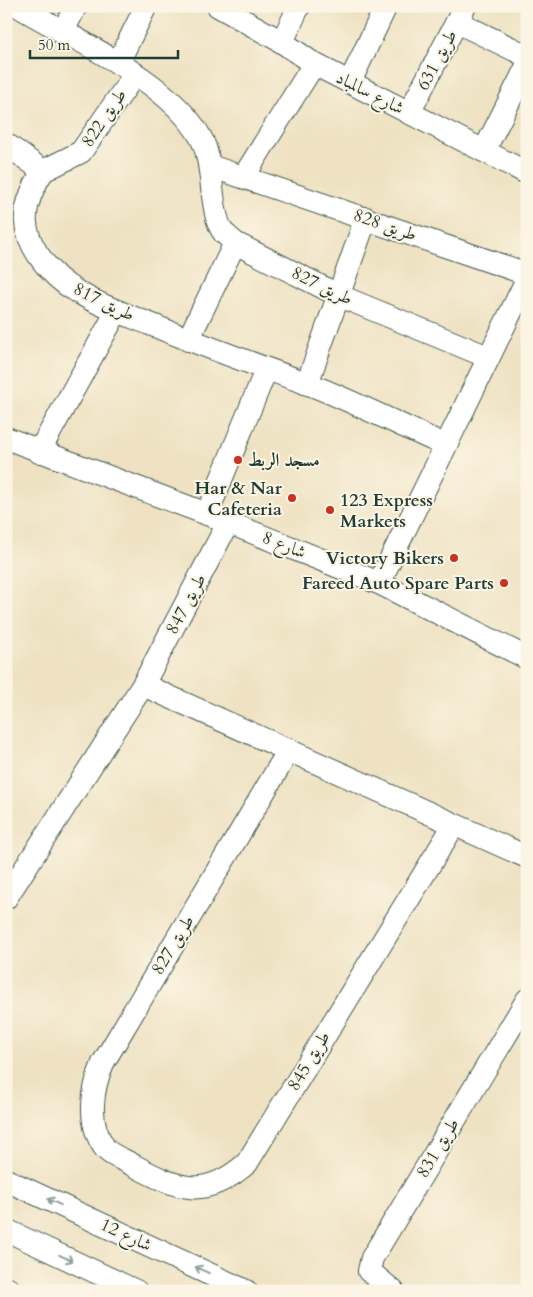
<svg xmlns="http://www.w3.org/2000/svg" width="533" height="1297" viewBox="0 0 533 1297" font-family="Cardo,Amiri,serif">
<rect width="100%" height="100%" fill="#fcf5e5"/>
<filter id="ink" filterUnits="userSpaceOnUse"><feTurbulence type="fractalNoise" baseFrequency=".02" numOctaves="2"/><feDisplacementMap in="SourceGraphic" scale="10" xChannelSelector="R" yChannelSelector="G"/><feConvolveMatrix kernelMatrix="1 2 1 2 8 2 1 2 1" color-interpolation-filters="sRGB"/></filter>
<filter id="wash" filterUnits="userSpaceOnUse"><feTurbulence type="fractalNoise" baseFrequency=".0096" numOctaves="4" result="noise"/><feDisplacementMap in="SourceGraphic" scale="20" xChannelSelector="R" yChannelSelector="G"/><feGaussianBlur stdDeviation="1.12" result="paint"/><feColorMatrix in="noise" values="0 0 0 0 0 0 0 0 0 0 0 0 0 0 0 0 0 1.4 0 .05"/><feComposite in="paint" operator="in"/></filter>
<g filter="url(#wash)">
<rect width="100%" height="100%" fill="#eee2c2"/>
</g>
<g filter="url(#ink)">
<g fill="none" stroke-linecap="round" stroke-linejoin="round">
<g stroke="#3e5649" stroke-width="24">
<g id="minor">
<path d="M18 6C74 40 169 80 201 138 215 163 209 215 224 233 227 236 231 239 235 243L340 296 488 357"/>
<polyline points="218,6 282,42 314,64 527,173"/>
<polyline points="457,22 527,56"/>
<polyline points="62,33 76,6"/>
<polyline points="282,42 299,6"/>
<polyline points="118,63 146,6"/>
<polyline points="350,82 386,6"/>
<polyline points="409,113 465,6"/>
<path d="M6 144 43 171C19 209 19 235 50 270 74 297 117 311 150 324 201 345 253 364 306 383 353 401 399 425 445 445"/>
<polyline points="484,151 527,66"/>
<polyline points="210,166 527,274"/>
<polyline points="43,171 81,152 135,74"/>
<polyline points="244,176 314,64"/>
<polyline points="188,340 235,243"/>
<polyline points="307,384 366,218"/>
<polyline points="6,438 207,514 379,583 527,658"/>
<polyline points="39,452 117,311"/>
<polyline points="207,514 266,370"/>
<polyline points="379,583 527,279"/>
<polyline points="143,685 527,857"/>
<path d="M289 750 103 1063C92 1089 87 1122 104 1147 109 1155 125 1160 133 1165 178 1189 204 1201 247 1163L454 825"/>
<polyline points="6,898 143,685 228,523"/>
<polyline points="6,1180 246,1291"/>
<polyline points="6,1230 136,1291"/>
<polyline points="6,1288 11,1291"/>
<polyline points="393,1291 369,1271 372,1258 527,1000"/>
</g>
</g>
<use href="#minor" stroke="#fff" stroke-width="22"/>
</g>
<defs><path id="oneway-shaft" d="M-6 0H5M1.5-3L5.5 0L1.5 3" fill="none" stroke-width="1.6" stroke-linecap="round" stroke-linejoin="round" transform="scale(1.25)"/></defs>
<g stroke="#8f9e9a">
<use href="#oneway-shaft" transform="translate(54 1202) rotate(-155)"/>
<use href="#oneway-shaft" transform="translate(66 1258) rotate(25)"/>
<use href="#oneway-shaft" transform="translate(202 1270) rotate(-155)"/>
</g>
</g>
<g fill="#c8321e" stroke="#fcf5e5" stroke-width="2">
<circle cx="238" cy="460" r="5"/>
<circle cx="292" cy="498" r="5"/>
<circle cx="330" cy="510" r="5"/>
<circle cx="454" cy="558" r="5"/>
<circle cx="504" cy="583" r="5"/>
</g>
<g text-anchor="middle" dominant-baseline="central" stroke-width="4" stroke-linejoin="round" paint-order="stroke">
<g font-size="18" fill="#1f3d34" stroke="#fcf5e5">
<text transform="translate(437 60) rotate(-62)">طريق 631</text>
<text transform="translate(370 93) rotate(27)">شارع سالمباد</text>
<text transform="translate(104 118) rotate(-56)">طريق 822</text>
<text transform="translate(385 225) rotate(19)">طريق 828</text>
<text transform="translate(322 286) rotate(26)">طريق 827</text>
<text transform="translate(104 302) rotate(26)">طريق 817</text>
<text transform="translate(284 545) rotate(22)">شارع 8</text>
<text transform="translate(186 604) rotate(-62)">طريق 847</text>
<text transform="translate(173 945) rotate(-59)">طريق 827</text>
<text transform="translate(309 1061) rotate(-59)">طريق 845</text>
<text transform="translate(438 1148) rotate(-59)">طريق 831</text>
<text transform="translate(126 1235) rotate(25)">شارع 12</text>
</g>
<g font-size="18" font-weight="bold" fill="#1f3d34" stroke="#fcf5e5" text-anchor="end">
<text x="248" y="460" text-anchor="start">مسجد الربط</text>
<text x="282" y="488">Har &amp; Nar<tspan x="282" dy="21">Cafeteria</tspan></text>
<text x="340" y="500" text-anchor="start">123 Express<tspan x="340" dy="21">Markets</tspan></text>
<text x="444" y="558">Victory Bikers</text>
<text x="494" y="583">Fareed Auto Spare Parts</text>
</g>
</g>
<rect width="533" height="1297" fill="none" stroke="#fcf5e5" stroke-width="25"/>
<path d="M30 50v8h148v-8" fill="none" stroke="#1f3d34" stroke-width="2.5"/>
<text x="38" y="50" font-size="15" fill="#1f3d34" stroke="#fcf5e5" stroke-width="4" paint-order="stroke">50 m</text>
</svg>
